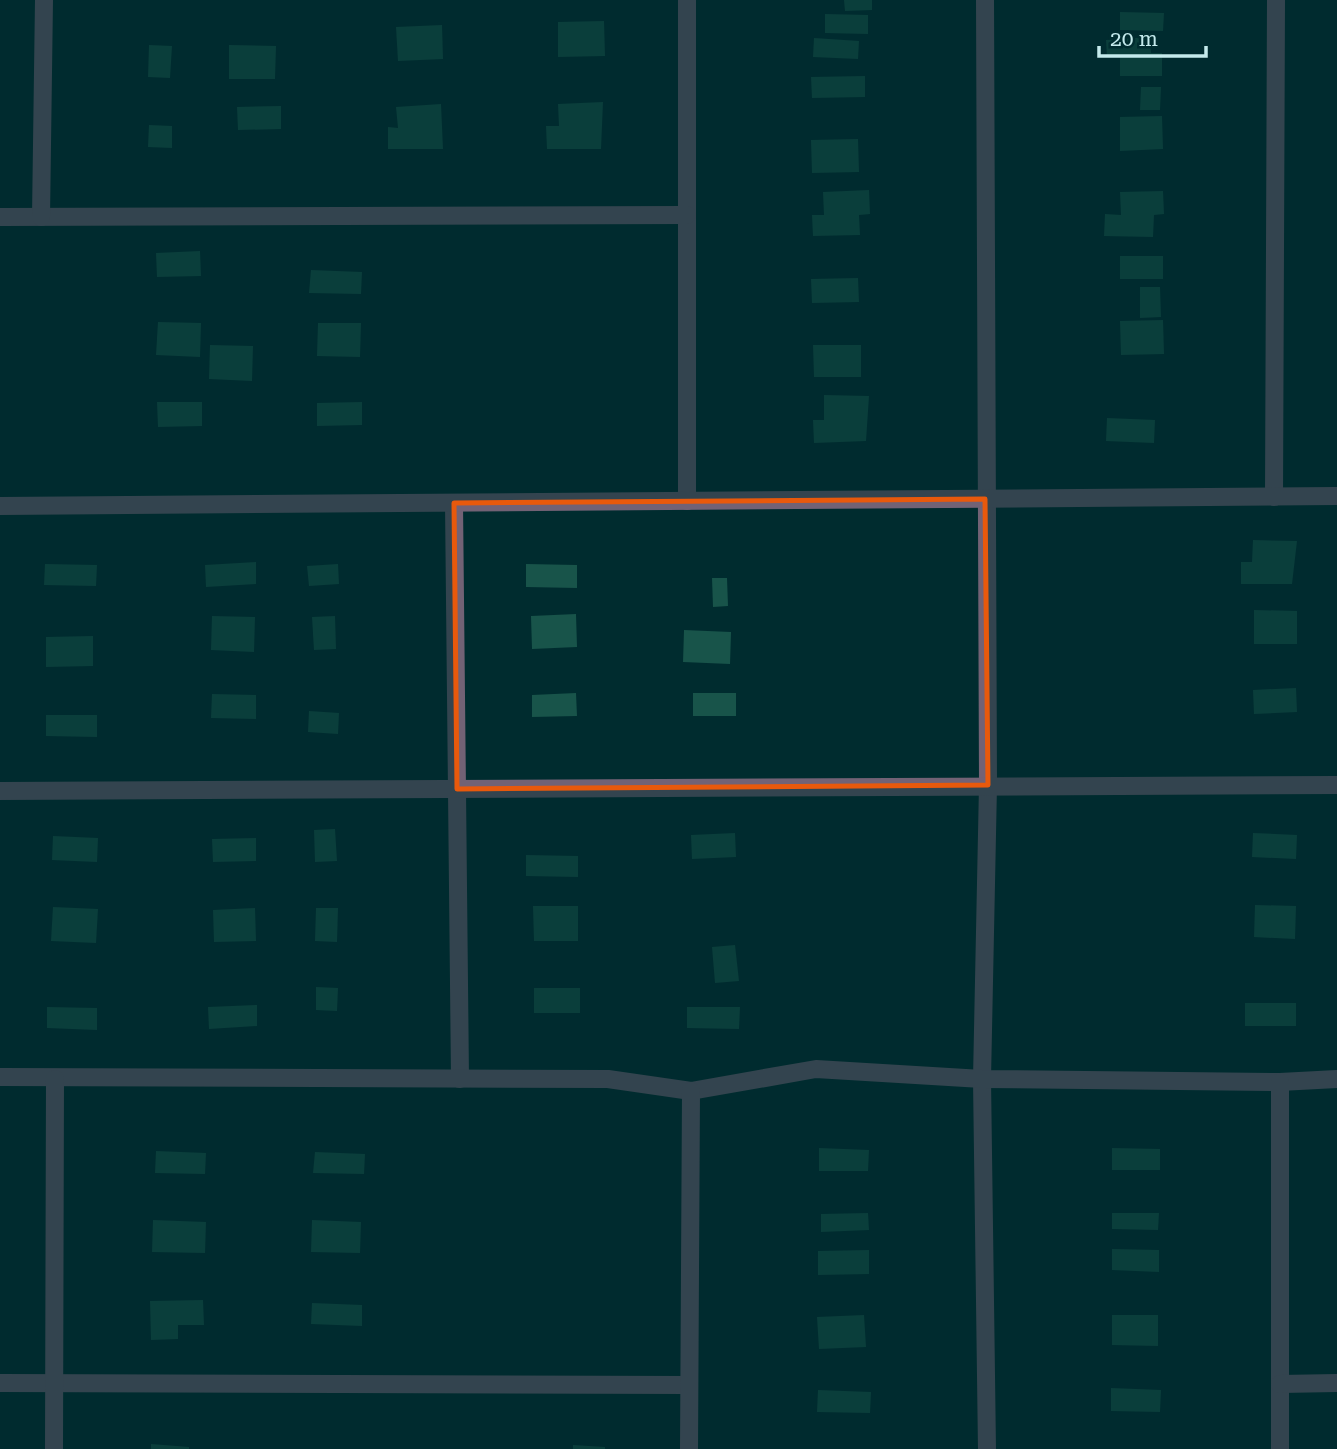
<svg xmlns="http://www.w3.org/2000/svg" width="1337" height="1449" viewBox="0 0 1337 1449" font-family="'Roboto Serif',serif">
<rect width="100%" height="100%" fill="#002c2f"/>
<g fill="#18544a">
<polygon points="844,0 872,0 872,10 845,11"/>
<polygon points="1120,12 1164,13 1163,31 1120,30"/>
<polygon points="825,14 868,15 868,34 825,33"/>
<polygon points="604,21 605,56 558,57 558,22"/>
<polygon points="442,25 443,59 398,61 396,27"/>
<polygon points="1150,37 1151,53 1162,53 1162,76 1120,76 1120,56 1107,57 1106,40"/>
<polygon points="814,38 859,41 858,59 813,57"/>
<polygon points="149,45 172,46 170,78 148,77"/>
<polygon points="229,45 276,46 275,79 229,79"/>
<polygon points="865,76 865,97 812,98 811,77"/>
<polygon points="1141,87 1161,87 1160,110 1140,110"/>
<polygon points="603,102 601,149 547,149 546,126 559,126 558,104"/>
<polygon points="441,104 443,149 388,149 388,127 398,128 396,107"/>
<polygon points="281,106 281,129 238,130 237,107"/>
<polygon points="1162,116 1163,149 1120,151 1120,117"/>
<polygon points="149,125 172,126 172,148 148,147"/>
<polygon points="858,139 859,172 812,173 811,140"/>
<polygon points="869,190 870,214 859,215 860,235 813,236 812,215 824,215 823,192"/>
<polygon points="1163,191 1164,214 1154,215 1153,237 1104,236 1105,214 1121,215 1120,192"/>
<polygon points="200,251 201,276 157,277 156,253"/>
<rect x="1120" y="256" width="43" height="23"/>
<polygon points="311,270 362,272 361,294 309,293"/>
<polygon points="858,278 859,302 812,303 811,279"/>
<polygon points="1140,287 1160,287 1161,317 1140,318"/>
<polygon points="1163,320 1164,354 1121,355 1120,321"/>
<polygon points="158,322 201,323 200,357 156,355"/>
<polygon points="318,323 361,323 360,357 317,356"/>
<polygon points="210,345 253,346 252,381 209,379"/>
<polygon points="813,345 861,345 861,377 814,377"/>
<polygon points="824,395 869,396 866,441 814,443 813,420 824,420"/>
<polygon points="157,402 202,402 202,426 158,427"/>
<polygon points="362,402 362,425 317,426 317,403"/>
<polygon points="1107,418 1155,420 1154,443 1106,441"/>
<polygon points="1253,540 1297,541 1292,584 1241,584 1241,562 1252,562"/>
<polygon points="256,562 256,584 206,587 205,565"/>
<polygon points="45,564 97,565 96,586 44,585"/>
<polygon points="338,564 339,584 309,586 307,566"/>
<polygon points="526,564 577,565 577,588 526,587"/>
<polygon points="712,578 727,578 728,606 713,607"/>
<polygon points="1254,610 1297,611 1297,644 1254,644"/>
<polygon points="576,614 577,647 532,649 531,616"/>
<polygon points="212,616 255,617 254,652 211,650"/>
<polygon points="335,616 336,649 314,650 312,617"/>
<polygon points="684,630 731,632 730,664 683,662"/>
<polygon points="93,636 93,666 46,667 46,637"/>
<polygon points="1296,688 1297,712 1254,714 1253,690"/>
<polygon points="576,693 577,716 532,717 532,695"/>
<rect x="693" y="693" width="43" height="23"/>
<polygon points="212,694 256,695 256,719 211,718"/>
<polygon points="309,711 339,713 338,734 308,732"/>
<polygon points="46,715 97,715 97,737 46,736"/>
<polygon points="335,829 337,861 315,862 314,830"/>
<polygon points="735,833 736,857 692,859 691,835"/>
<polygon points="1253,833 1297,835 1296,859 1252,857"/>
<polygon points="53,836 98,838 97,862 52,860"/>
<polygon points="256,838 256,861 213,862 212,839"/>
<polygon points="526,855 578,856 578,877 526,876"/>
<polygon points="1255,905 1296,906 1295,939 1254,937"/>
<polygon points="533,906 578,906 578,941 534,941"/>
<polygon points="53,907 98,909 96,943 51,941"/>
<polygon points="255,908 256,941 214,942 213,910"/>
<polygon points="316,908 338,908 337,942 315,941"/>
<polygon points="735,945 739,981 715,983 712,947"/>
<polygon points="316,987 338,988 337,1011 316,1010"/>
<rect x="534" y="988" width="46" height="25"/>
<rect x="1245" y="1003" width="51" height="23"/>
<polygon points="257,1005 257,1026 209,1029 208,1007"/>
<polygon points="47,1007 97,1008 97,1030 47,1028"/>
<polygon points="687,1007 740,1007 739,1029 687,1028"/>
<polygon points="819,1148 869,1150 868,1171 819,1171"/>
<polygon points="1112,1148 1160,1149 1160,1170 1112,1170"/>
<polygon points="156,1151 206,1153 205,1174 155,1173"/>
<polygon points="315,1152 365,1154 364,1174 313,1173"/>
<polygon points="868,1213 869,1230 821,1232 821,1214"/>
<polygon points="1112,1213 1159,1213 1158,1230 1112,1229"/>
<polygon points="153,1220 206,1222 205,1253 152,1252"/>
<polygon points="312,1220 361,1222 360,1253 311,1252"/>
<polygon points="1112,1249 1159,1250 1159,1272 1112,1270"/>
<polygon points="869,1250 869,1274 818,1275 818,1251"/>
<polygon points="203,1300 204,1325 178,1325 178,1339 151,1340 150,1301"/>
<polygon points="312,1303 362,1305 362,1326 311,1324"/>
<polygon points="864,1315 866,1347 819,1349 817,1317"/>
<polygon points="1112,1315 1158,1315 1158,1346 1112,1345"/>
<polygon points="1111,1388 1161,1390 1160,1412 1111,1411"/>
<polygon points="818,1390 871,1392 870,1413 817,1412"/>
<polygon points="151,1444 189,1447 189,1449 151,1449"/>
<polygon points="573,1445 605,1447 605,1449 573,1449"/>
</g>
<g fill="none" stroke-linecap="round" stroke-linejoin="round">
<g stroke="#726275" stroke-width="18">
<polyline points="687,0 687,501"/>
<polyline points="985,0 988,785 982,1079 987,1449"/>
<polyline points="0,217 687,215"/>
<polyline points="41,217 44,0"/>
<polyline points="1274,497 1276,0"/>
<polyline points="454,503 460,1079"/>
<polyline points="0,506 1337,496"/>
<polyline points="0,791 1337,785"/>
<polyline points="0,1077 608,1079 691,1091 816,1069 982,1079 1280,1082 1337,1079"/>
<polyline points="1280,1082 1280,1449"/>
<polyline points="0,1383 689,1385"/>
<polyline points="1280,1384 1337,1383"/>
<polyline points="54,1449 55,1079"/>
<polyline points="689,1449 691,1091"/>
</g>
</g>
<path d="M0 0H1337V1449H0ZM985 499 988 785 457 789 454 503Z" fill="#002c2f" fill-opacity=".55" fill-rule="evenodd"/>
<path fill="none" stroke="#e8590c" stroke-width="5" stroke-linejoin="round" d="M985 499 988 785 457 789 454 503Z"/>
<path d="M1099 46v10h107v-10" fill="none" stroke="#c4eaec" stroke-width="3.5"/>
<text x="1110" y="46" font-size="21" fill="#c4eaec" stroke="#002c2f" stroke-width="5" paint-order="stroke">20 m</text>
</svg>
